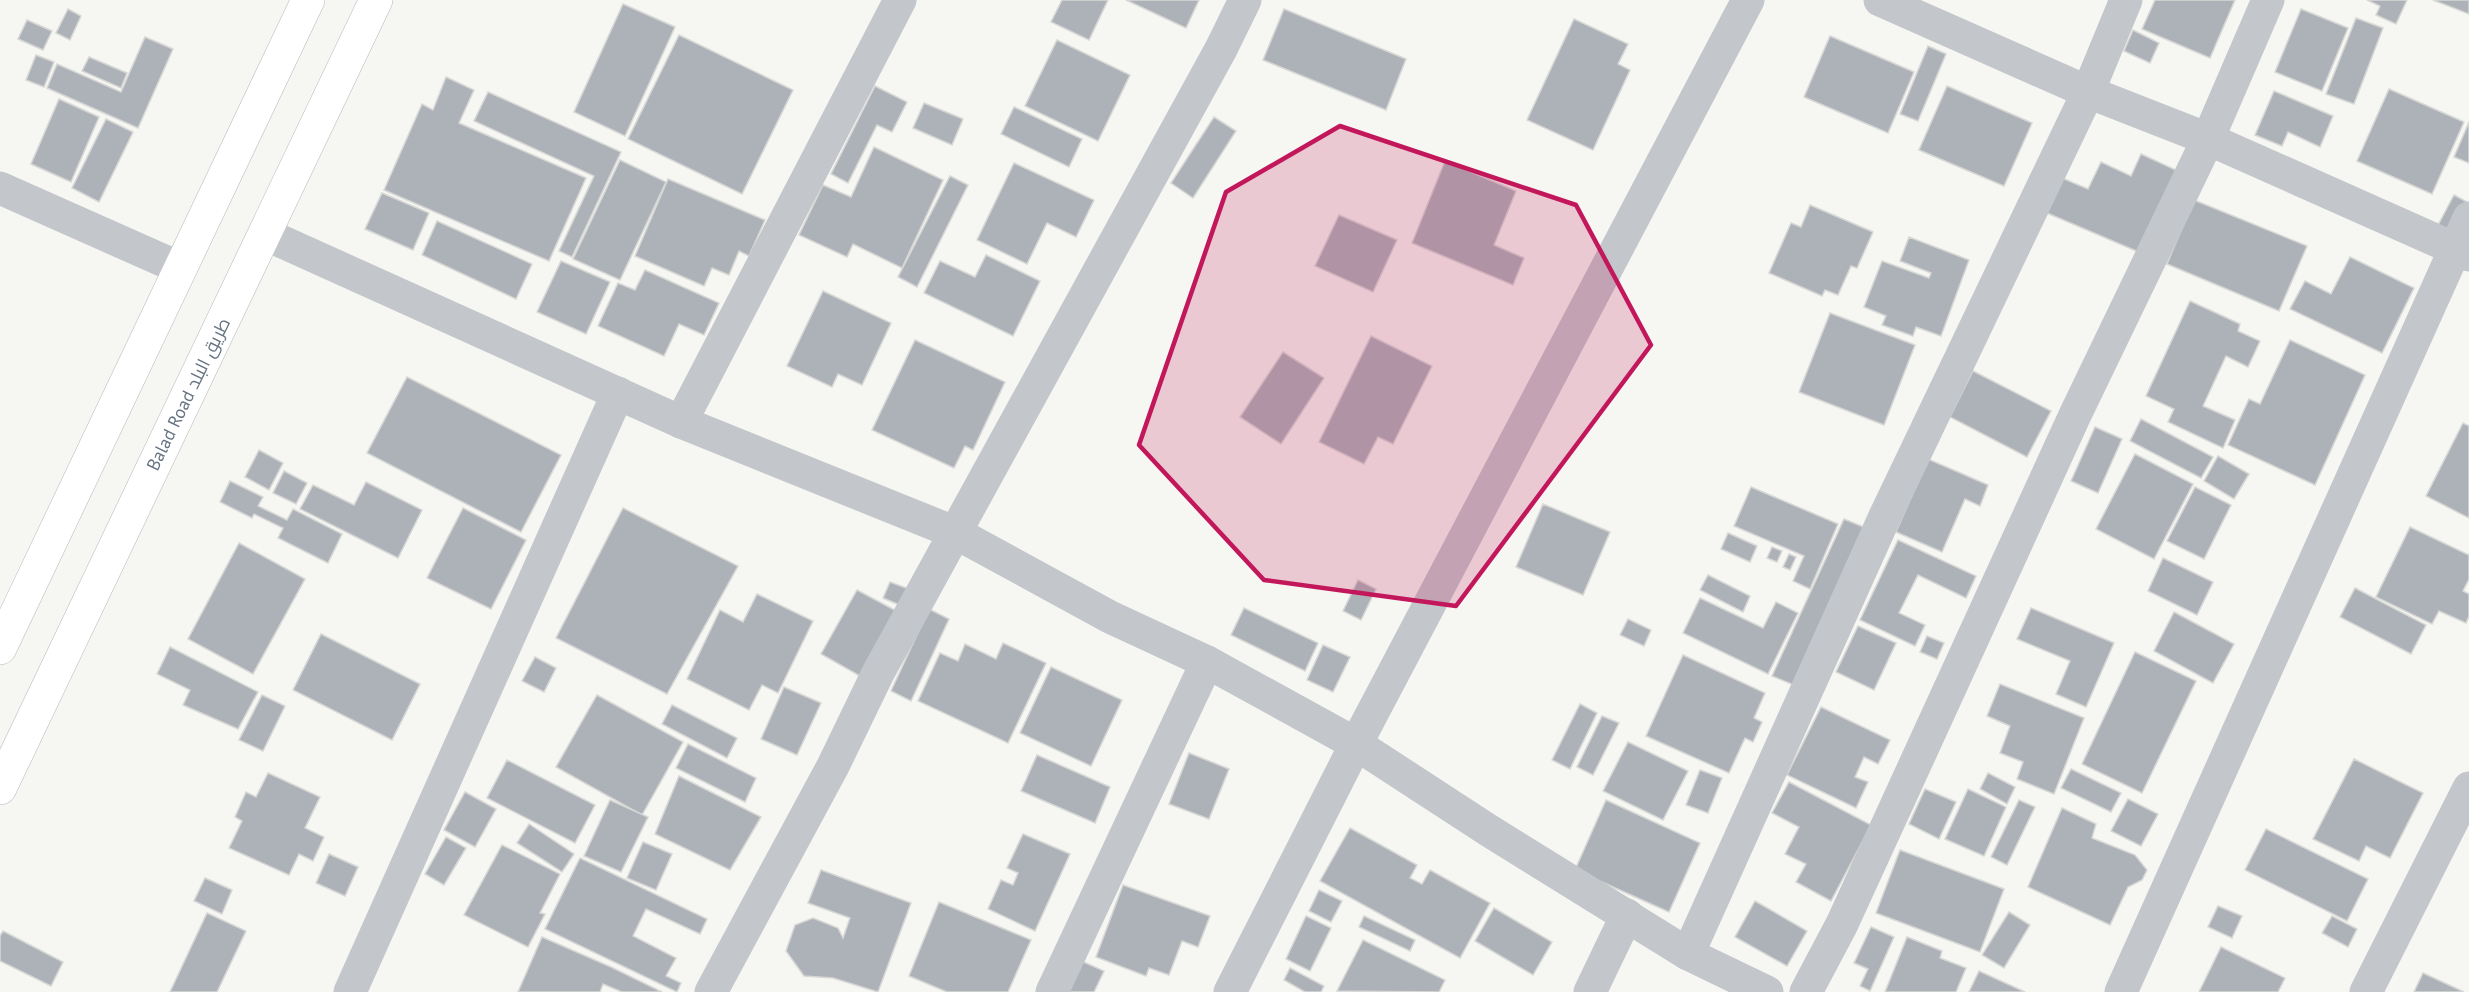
<svg xmlns="http://www.w3.org/2000/svg" width="2469" height="992" viewBox="0 0 2469 992" font-family="'PT Sans',Cairo,sans-serif">
<rect width="100%" height="100%" fill="#f6f6f2"/>
<g fill="#acb2b8" stroke="#d7d7d5" stroke-width="1.5">
<polygon points="1062,0 1108,0 1089,40 1051,22"/>
<polygon points="1126,0 1199,0 1186,28"/>
<polygon points="2155,0 2235,0 2210,58 2142,29"/>
<polygon points="2367,0 2407,0 2396,24 2376,15 2380,6"/>
<polygon points="2433,0 2469,0 2469,14"/>
<polygon points="623,4 675,27 625,136 574,112"/>
<polygon points="68,9 81,16 70,40 56,33"/>
<polygon points="1284,9 1406,59 1386,110 1263,60"/>
<polygon points="2301,9 2348,28 2322,91 2275,72"/>
<polygon points="2356,18 2383,28 2354,104 2326,94"/>
<polygon points="1574,19 1628,44 1618,64 1630,70 1593,150 1527,120"/>
<polygon points="27,20 52,31 43,50 18,39"/>
<polygon points="2133,30 2159,43 2150,63 2124,51"/>
<polygon points="679,35 793,90 742,194 628,139"/>
<polygon points="1830,36 1914,72 1888,133 1804,97"/>
<polygon points="145,37 173,49 138,128 47,88 57,64 121,92"/>
<polygon points="1057,40 1130,75 1098,141 1025,106"/>
<polygon points="1928,46 1946,54 1918,121 1900,114"/>
<polygon points="36,55 54,62 44,87 26,80"/>
<polygon points="89,57 127,73 121,88 82,71"/>
<polygon points="446,77 474,90 459,123 586,178 549,261 384,190 422,104 433,110"/>
<polygon points="875,86 907,102 892,132 877,125 848,183 831,174"/>
<polygon points="1947,86 2032,123 2004,186 1919,150"/>
<polygon points="2389,89 2464,122 2432,194 2357,161"/>
<polygon points="2274,91 2333,116 2320,147 2288,132 2282,146 2255,135"/>
<polygon points="488,92 621,152 572,257 559,251 594,176 474,121"/>
<polygon points="59,99 99,117 71,182 31,164"/>
<polygon points="924,103 963,119 952,145 913,128"/>
<polygon points="1014,107 1082,139 1069,167 1001,134"/>
<polygon points="1214,117 1236,131 1193,198 1171,183"/>
<polygon points="106,119 133,132 99,202 72,188"/>
<polygon points="2469,122 2469,163 2454,157"/>
<polygon points="874,147 943,180 902,268 853,244 847,257 799,235 823,185 851,197"/>
<polygon points="2141,154 2178,171 2141,253 2047,213 2062,178 2088,189 2101,162 2131,176"/>
<polygon points="620,160 666,182 620,280 573,259"/>
<polygon points="1445,161 1516,191 1494,245 1524,258 1513,285 1412,243"/>
<polygon points="1014,163 1094,200 1076,237 1047,223 1027,264 977,240"/>
<polygon points="950,176 968,185 917,287 898,277"/>
<polygon points="668,179 765,220 749,256 739,251 729,275 712,268 704,286 635,256"/>
<polygon points="382,193 429,213 413,250 365,229"/>
<polygon points="2454,195 2469,203 2452,238 2436,229"/>
<polygon points="2194,200 2307,246 2279,311 2167,264"/>
<polygon points="1810,205 1873,232 1857,268 1851,266 1838,295 1825,290 1822,296 1769,273 1791,223 1801,227"/>
<polygon points="1339,215 1397,240 1373,292 1315,266"/>
<polygon points="437,221 532,264 516,299 422,255"/>
<polygon points="1909,237 1969,260 1941,336 1916,327 1913,336 1882,325 1886,316 1864,307 1882,261 1929,278 1931,273 1900,261"/>
<polygon points="986,255 1040,281 1013,336 924,293 940,261 975,277"/>
<polygon points="2350,257 2414,288 2382,353 2290,309 2305,281 2331,294"/>
<polygon points="561,261 610,282 586,334 537,312"/>
<polygon points="645,270 719,303 704,335 679,324 664,356 598,326 618,283 635,290"/>
<polygon points="823,291 891,323 862,385 838,374 832,387 787,366"/>
<polygon points="2190,301 2240,324 2238,331 2260,341 2248,367 2226,356 2203,406 2235,420 2223,448 2168,422 2174,409 2146,396"/>
<polygon points="1830,313 1915,345 1884,425 1799,392"/>
<polygon points="1371,336 1432,366 1393,444 1378,437 1364,464 1319,442"/>
<polygon points="915,340 1005,382 973,450 965,446 954,468 872,430"/>
<polygon points="2290,340 2365,375 2315,485 2228,445 2249,399 2260,404"/>
<polygon points="1283,352 1324,378 1281,444 1240,417"/>
<polygon points="1973,371 2051,411 2027,457 1950,417"/>
<polygon points="407,377 561,455 521,532 367,453"/>
<polygon points="2141,419 2213,457 2201,478 2130,441"/>
<polygon points="2463,423 2469,426 2469,518 2426,496"/>
<polygon points="2095,427 2122,439 2098,493 2071,481"/>
<polygon points="259,450 283,463 269,490 245,477"/>
<polygon points="2135,454 2193,484 2154,559 2096,529"/>
<polygon points="2218,456 2249,474 2234,499 2204,481"/>
<polygon points="1928,459 1988,485 1980,506 1965,499 1942,552 1896,532"/>
<polygon points="284,471 307,483 296,504 273,493"/>
<polygon points="230,481 263,497 258,506 287,520 293,509 342,534 328,563 278,538 283,528 254,514 252,518 220,502"/>
<polygon points="366,482 422,510 398,558 300,509 313,485 354,505"/>
<polygon points="1751,487 1838,524 1810,589 1793,581 1804,556 1734,526"/>
<polygon points="2195,487 2231,505 2204,559 2167,541"/>
<polygon points="1543,504 1610,532 1583,595 1516,567"/>
<polygon points="463,508 526,540 491,609 427,578"/>
<polygon points="623,508 738,566 667,694 556,638"/>
<polygon points="1844,519 1866,528 1794,685 1772,676"/>
<polygon points="2410,527 2469,555 2469,579 2463,591 2469,594 2469,616 2466,623 2439,611 2432,624 2376,597"/>
<polygon points="1728,533 1757,546 1750,562 1721,549"/>
<polygon points="1898,540 1976,576 1966,598 1918,575 1899,613 1925,625 1915,646 1860,620"/>
<polygon points="239,543 305,579 253,674 188,639"/>
<polygon points="1772,547 1782,551 1777,562 1767,558"/>
<polygon points="1789,554 1796,557 1790,570 1783,567"/>
<polygon points="2163,558 2213,582 2197,615 2148,591"/>
<polygon points="1708,575 1750,596 1743,612 1700,590"/>
<polygon points="1358,580 1376,589 1361,620 1343,611"/>
<polygon points="890,582 909,589 902,606 883,598"/>
<polygon points="2355,588 2426,625 2411,654 2340,617"/>
<polygon points="857,590 904,615 867,680 821,654"/>
<polygon points="757,594 813,621 778,693 762,685 749,710 687,679 720,610 743,622"/>
<polygon points="1700,598 1763,628 1776,602 1798,613 1768,674 1683,633"/>
<polygon points="1244,608 1318,643 1305,671 1231,635"/>
<polygon points="2031,608 2114,643 2086,707 2056,694 2070,661 2017,639"/>
<polygon points="929,609 949,619 911,701 891,691"/>
<polygon points="2174,612 2234,644 2213,683 2154,651"/>
<polygon points="1628,619 1651,630 1644,646 1620,635"/>
<polygon points="1858,626 1896,643 1874,690 1836,672"/>
<polygon points="321,634 420,684 392,740 293,690"/>
<polygon points="1927,636 1944,643 1937,659 1920,652"/>
<polygon points="1003,643 1046,663 1008,743 918,701 940,653 958,661 965,644 996,659"/>
<polygon points="1323,645 1350,657 1333,692 1307,680"/>
<polygon points="170,647 258,692 238,729 183,705 190,690 157,674"/>
<polygon points="2135,652 2196,681 2142,793 2082,764"/>
<polygon points="1683,655 1765,693 1754,718 1762,722 1753,742 1745,738 1729,773 1646,736"/>
<polygon points="535,657 556,668 544,692 522,681"/>
<polygon points="1051,667 1122,700 1091,766 1020,733"/>
<polygon points="2000,684 2084,718 2054,794 2017,779 2023,762 2000,753 2010,726 1987,716"/>
<polygon points="784,687 821,703 797,755 761,739"/>
<polygon points="262,695 285,706 263,751 239,740"/>
<polygon points="597,695 683,742 642,815 556,767"/>
<polygon points="1580,704 1597,713 1570,769 1552,760"/>
<polygon points="672,705 737,738 727,758 662,724"/>
<polygon points="1821,707 1890,740 1878,764 1864,757 1855,777 1868,782 1856,808 1787,775"/>
<polygon points="1602,716 1619,723 1593,775 1577,767"/>
<polygon points="1628,742 1688,771 1663,820 1603,791"/>
<polygon points="688,744 756,778 745,802 676,768"/>
<polygon points="1189,753 1229,769 1209,819 1169,804"/>
<polygon points="1037,755 1110,787 1095,823 1021,791"/>
<polygon points="2354,759 2423,793 2390,858 2366,846 2359,861 2313,839"/>
<polygon points="507,760 595,805 575,843 487,798"/>
<polygon points="2071,769 2121,793 2111,812 2061,788"/>
<polygon points="1700,770 1722,778 1708,813 1686,805"/>
<polygon points="268,773 320,797 305,828 324,837 313,861 299,854 289,875 229,848 242,821 235,817 246,792 256,797"/>
<polygon points="1988,773 2015,787 2007,804 1980,789"/>
<polygon points="679,776 761,817 730,870 655,834"/>
<polygon points="1789,782 1871,825 1831,901 1796,882 1806,864 1785,854 1799,827 1772,813"/>
<polygon points="1925,789 1956,802 1939,839 1909,824"/>
<polygon points="1968,789 2006,807 1984,856 1945,839"/>
<polygon points="465,792 496,809 475,847 444,830"/>
<polygon points="2128,799 2158,814 2141,846 2111,831"/>
<polygon points="610,800 648,817 621,872 584,856"/>
<polygon points="1606,800 1700,843 1669,912 1575,870"/>
<polygon points="2019,800 2035,807 2007,865 1991,857"/>
<polygon points="2062,808 2096,824 2092,838 2135,855 2147,870 2142,880 2128,887 2110,925 2028,887"/>
<polygon points="529,824 574,854 562,872 517,843"/>
<polygon points="1350,828 1417,865 1410,878 1422,884 1430,870 1490,903 1460,958 1320,881"/>
<polygon points="2266,829 2368,879 2347,921 2245,870"/>
<polygon points="1023,834 1070,854 1035,931 988,909 1001,880 1013,885 1018,873 1007,868"/>
<polygon points="446,837 466,848 444,885 425,874"/>
<polygon points="643,842 672,854 656,890 627,878"/>
<polygon points="502,845 560,874 540,913 545,914 528,947 464,915"/>
<polygon points="1900,850 2004,889 1980,952 1876,913"/>
<polygon points="329,854 358,867 345,896 316,883"/>
<polygon points="580,858 707,919 700,934 646,909 633,936 676,958 666,976 681,983 677,992 545,929"/>
<polygon points="821,870 911,903 878,992 833,978 804,976 786,951 795,925 813,918 838,928 843,938 850,918 808,903"/>
<polygon points="205,878 232,890 222,914 194,901"/>
<polygon points="1123,885 1210,916 1198,947 1182,941 1169,975 1149,968 1146,976 1096,957"/>
<polygon points="1319,890 1342,901 1331,922 1309,911"/>
<polygon points="1755,901 1807,931 1787,966 1735,937"/>
<polygon points="939,902 1031,940 1008,992 947,992 909,976"/>
<polygon points="2218,906 2242,916 2232,938 2208,927"/>
<polygon points="1494,908 1552,942 1533,975 1475,941"/>
<polygon points="2009,912 2030,925 2004,968 1982,955"/>
<polygon points="207,913 246,931 217,992 170,992"/>
<polygon points="1306,916 1331,928 1310,971 1286,959"/>
<polygon points="1364,916 1415,940 1410,951 1359,927"/>
<polygon points="2332,916 2357,929 2348,947 2322,933"/>
<polygon points="1871,927 1894,937 1870,991 1860,986 1868,969 1854,963"/>
<polygon points="3,931 63,962 51,986 0,961 0,936"/>
<polygon points="542,937 611,967 662,992 622,992 603,984 600,992 518,992"/>
<polygon points="1907,937 1942,951 1940,958 1966,968 1956,992 1885,992"/>
<polygon points="1363,940 1445,980 1439,992 1337,991"/>
<polygon points="2221,947 2285,978 2278,992 2199,992"/>
<polygon points="1077,959 1104,971 1094,992 1062,992"/>
<polygon points="1290,968 1324,986 1321,992 1305,992 1284,980"/>
<polygon points="1979,971 2025,992 1969,992"/>
<polygon points="2423,973 2464,992 2414,992"/>
</g>
<g fill="none" stroke-linecap="round" stroke-linejoin="round">
<g stroke="#b6b9bc" stroke-width="34">
<g id="highway">
<polyline points="0,648 308,0"/>
<polyline points="0,788 376,0"/>
</g>
</g>
<g stroke="#c3c6ca" stroke-width="33">
<polyline points="1880,0 2088,92 2208,139 2469,255"/>
<polyline points="0,188 180,268"/>
<polyline points="265,234 681,422 956,533 1110,617 1207,662 1356,744 1488,830 1688,954 1767,992"/>
<polyline points="681,422 900,0"/>
<polyline points="1688,954 1886,514 2088,92 2126,0"/>
<polyline points="350,992 618,393"/>
<polyline points="711,992 833,766 878,673 1221,49 1245,0"/>
<polyline points="1052,992 1207,662"/>
<polyline points="1230,992 1356,744 1748,0"/>
<polyline points="1590,992 1627,915"/>
<polyline points="1806,992 1842,924 2075,415 2208,139 2268,0"/>
<polyline points="2121,992 2469,218"/>
<polyline points="2366,992 2469,788"/>
</g>
<use href="#highway" stroke="#fff" stroke-width="33"/>
</g>
<path fill="#c2185b" fill-opacity="0.2" stroke="#c2185b" stroke-width="4.5" stroke-linejoin="round" d="M1340 126 1576 205 1651 345 1456 606 1264 580 1139 445 1226 192Z"/>
<g text-anchor="middle" dominant-baseline="central" stroke-width="6" stroke-linejoin="round" paint-order="stroke">
<g font-size="18" fill="#657383" stroke="#fff">
<text transform="translate(188 394) rotate(-64)">Balad Road طريق البلد</text>
</g>
</g>
</svg>
